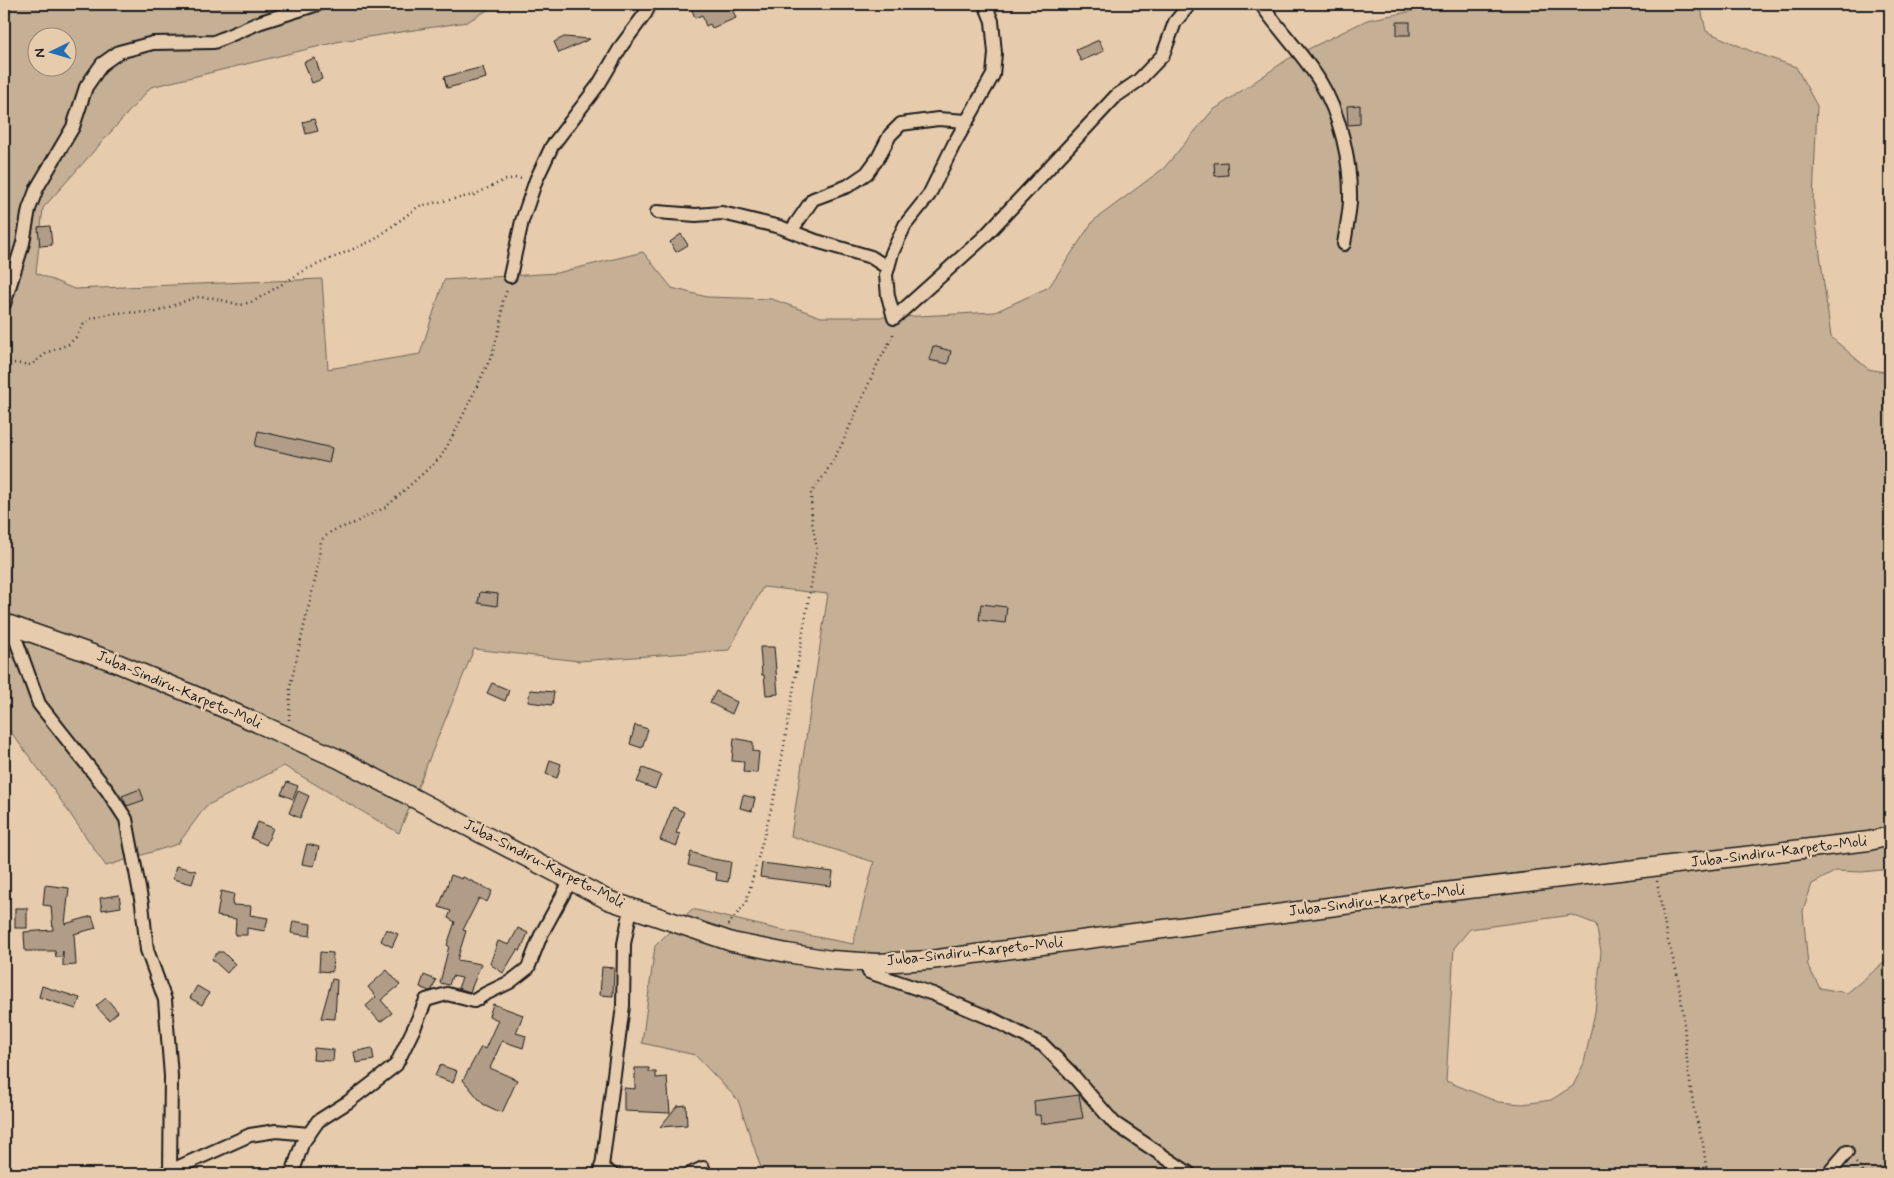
<svg xmlns="http://www.w3.org/2000/svg" width="1894" height="1178" viewBox="0 0 1894 1178" font-family="Mynerve,sans-serif">
<rect width="100%" height="100%" fill="#e6cbad"/>
<filter id="ink" filterUnits="userSpaceOnUse"><feTurbulence type="fractalNoise" baseFrequency=".02" numOctaves="2"/><feDisplacementMap in="SourceGraphic" scale="10" xChannelSelector="R" yChannelSelector="G"/><feConvolveMatrix kernelMatrix="1 2 1 2 8 2 1 2 1" color-interpolation-filters="sRGB"/></filter>
<g filter="url(#ink)">
<path fill="#c5af95" stroke="#706658" fill-rule="evenodd" d="M4 4H498L467 22 341 41 151 87 43 208 36 273 74 289 322 279 328 369 420 354 444 280 557 273 643 252 672 288 707 297 772 299 821 317H899L995 312 1049 287 1093 221 1164 168 1212 111 1288 59 1367 20 1413 11 1419 4H1700L1706 31 1753 52 1796 67 1817 106 1813 201 1831 337 1868 369 1890 373V869L1862 872 1836 871 1812 884 1803 911 1808 966 1820 988 1847 993 1885 962 1890 960V1174H761L762 1171 738 1100 695 1055 642 1043 655 946 692 909 776 929 853 944 874 862 791 836 828 594 763 587 729 650 579 661 474 649 399 833 284 766 206 806 178 844 106 866 46 779 4 723ZM38 38H68V68H38ZM1572 915 1596 924 1601 952 1595 1012 1584 1063 1573 1086 1551 1100 1523 1104 1498 1102 1446 1081 1454 948 1470 929Z"/>
<g fill="#b19d87" stroke="#1c1c1c">
<polygon points="690,4 730,4 736,18 712,28 710,24 706,26 702,15 695,18"/>
<rect x="1397" y="22" width="13" height="13"/>
<polygon points="564,37 590,39 559,53 554,42"/>
<polygon points="1099,40 1104,51 1081,61 1076,50"/>
<polygon points="315,58 322,79 312,83 304,62"/>
<polygon points="483,67 486,78 447,88 444,77"/>
<polygon points="1360,105 1360,124 1348,125 1347,106"/>
<polygon points="314,119 318,131 306,134 303,122"/>
<polygon points="1227,162 1228,175 1215,176 1214,163"/>
<polygon points="50,226 52,245 40,246 38,227"/>
<polygon points="681,234 688,245 676,252 670,242"/>
<polygon points="933,346 951,351 948,364 929,360"/>
<polygon points="258,431 332,448 329,463 255,446"/>
<polygon points="480,592 498,594 497,606 478,603"/>
<polygon points="981,604 1007,607 1005,623 979,620"/>
<polygon points="760,647 774,647 778,694 766,695 764,675 762,675"/>
<polygon points="492,683 509,690 505,701 487,693"/>
<polygon points="530,690 554,692 552,705 528,702"/>
<polygon points="716,691 737,702 732,714 710,703"/>
<polygon points="635,725 648,729 642,748 630,744"/>
<polygon points="734,738 753,742 753,751 759,752 757,773 743,772 744,762 732,761"/>
<polygon points="550,760 561,764 557,778 546,774"/>
<polygon points="643,768 661,775 655,789 637,782"/>
<polygon points="287,782 298,786 293,799 281,794"/>
<polygon points="140,789 144,800 127,806 122,796"/>
<polygon points="298,791 309,796 300,818 289,813"/>
<polygon points="743,795 755,798 752,811 740,808"/>
<polygon points="673,807 684,812 676,833 680,834 677,846 660,840"/>
<polygon points="258,822 273,828 266,845 251,838"/>
<polygon points="307,844 319,847 314,866 302,864"/>
<polygon points="691,852 713,859 731,862 728,882 716,880 717,873 688,865"/>
<polygon points="762,863 833,872 831,886 760,877"/>
<polygon points="176,866 196,871 192,884 173,879"/>
<polygon points="451,875 462,879 463,877 492,891 487,902 479,898 463,930 466,931 457,960 481,964 470,992 458,988 462,978 452,976 449,985 440,983 449,946 447,945 455,922 448,918 451,911 439,907"/>
<polygon points="45,885 69,888 65,924 92,916 96,928 74,934 76,965 63,966 63,951 62,957 56,957 55,951 25,951 24,932 53,930 51,906 43,905"/>
<polygon points="221,891 234,894 232,905 251,906 250,915 268,918 265,931 247,928 247,935 235,935 236,919 217,916"/>
<polygon points="119,895 121,907 102,910 100,898"/>
<rect x="15" y="908" width="12" height="20"/>
<polygon points="293,921 311,924 310,936 291,933"/>
<polygon points="518,928 528,933 520,951 517,950 503,973 490,964 498,941 509,945"/>
<polygon points="386,929 398,934 392,947 381,941"/>
<polygon points="218,952 223,952 235,964 227,973 212,959"/>
<polygon points="320,952 333,953 332,972 319,971"/>
<polygon points="602,967 614,968 613,996 600,995"/>
<polygon points="387,970 400,985 381,1000 392,1013 380,1022 366,1006 376,997 368,987"/>
<polygon points="424,975 436,980 432,990 429,991 420,987"/>
<polygon points="332,979 337,980 335,1019 321,1018"/>
<polygon points="42,986 80,998 76,1009 39,997"/>
<polygon points="197,986 209,993 202,1005 190,998"/>
<polygon points="106,998 118,1012 109,1020 96,1006"/>
<polygon points="493,1004 523,1015 516,1033 526,1036 523,1048 502,1041 490,1068 517,1080 502,1113 483,1104 463,1080 481,1047 485,1049 498,1020 489,1016"/>
<polygon points="314,1048 334,1050 333,1061 313,1060"/>
<polygon points="372,1048 374,1060 356,1063 354,1052"/>
<polygon points="440,1065 457,1071 453,1083 435,1076"/>
<polygon points="635,1068 649,1068 649,1072 656,1072 656,1078 667,1077 670,1113 624,1111 624,1088 635,1089"/>
<polygon points="1079,1095 1083,1118 1041,1124 1040,1115 1035,1115 1034,1101"/>
<polygon points="686,1105 687,1125 660,1127 677,1106"/>
</g>
<g fill="none" stroke-linecap="round" stroke-linejoin="round">
<g stroke="#1c1c1c" stroke-width="16">
<g id="minor">
<polyline points="985,4 992,21 995,53 993,75 954,144 929,195 905,225 892,253 886,275 888,296 894,318 983,238 1116,96 1138,81 1163,55 1175,22 1190,4"/>
<path d="M1261 4C1279 30 1302 53 1319 80 1341 116 1351 161 1350 202 1349 216 1346 231 1344 244"/>
<polyline points="657,212 696,215 722,213 739,217 780,227 816,241 871,257 888,268"/>
<polyline points="791,231 813,199 848,186 867,173 878,158 890,135 901,124 938,119 967,121"/>
<polyline points="510,276 522,221 536,180 552,146 599,84 622,45 645,14 650,4"/>
<polyline points="4,304 23,243 29,209 37,188 73,127 86,87 102,64 119,52 153,43 214,42 261,22 318,4"/>
<polyline points="11,626 39,704 107,790 126,819 142,904 147,950 165,1000 171,1076 170,1171"/>
<polyline points="869,972 933,994 992,1019 1043,1045 1070,1072 1114,1123 1190,1174"/>
<polyline points="601,1167 612,1174"/>
<polyline points="163,1174 250,1135 276,1131 309,1134"/>
<polyline points="292,1174 302,1144 318,1121 348,1102 396,1065 415,1026 426,1000 447,994 474,1001 485,994 510,982 528,968 541,935 571,880"/>
<polyline points="601,1174 623,1006 624,944 631,908"/>
<polyline points="690,1174 703,1168"/>
<polyline points="1828,1174 1847,1152"/>
</g>
</g>
<g stroke="#1c1c1c" stroke-width="21">
<polyline id="secondary" points="4,623 112,661 203,699 339,759 608,900 732,942 787,953 831,960 877,963 930,960 1419,895 1869,841 1890,836"/>
</g>
<g stroke="#1c1c1c" stroke-width="2.5" stroke-dasharray="1 4" stroke-linecap="butt">
<polyline points="4,362 31,365 48,352 69,344 76,337 83,325 92,318 114,313 156,312 196,297 213,298 241,305 254,301 307,269 374,240 419,206 474,195 502,181 514,178 523,179"/>
<polyline points="289,720 290,687 318,566 321,540 332,531 354,523 386,507 441,457 456,430 492,355 501,323 503,301 507,290"/>
<polyline points="1657,881 1667,938 1677,973 1683,1012 1687,1061 1694,1110 1703,1144 1707,1174"/>
<polyline points="728,925 746,903 777,787 817,549 812,522 811,493 825,474 841,446 878,363 893,336 893,330"/>
<polyline points="1856,1163 1864,1174"/>
</g>
<use href="#minor" stroke="#e6cbad" stroke-width="12"/>
<use href="#secondary" stroke="#e6cbad" stroke-width="18"/>
</g>
</g>
<g text-anchor="middle" dominant-baseline="central" stroke-width="4.5" stroke-linejoin="round" paint-order="stroke">
<g font-size="15" fill="#1c1c1c" stroke="#e6cbad">
<text transform="translate(179 690) rotate(23)">Juba-Sindiru-Karpeto-Moli</text>
<text transform="translate(1779 852) rotate(-7)">Juba-Sindiru-Karpeto-Moli</text>
<text transform="translate(544 864) rotate(27)">Juba-Sindiru-Karpeto-Moli</text>
<text transform="translate(1377 901) rotate(-7)">Juba-Sindiru-Karpeto-Moli</text>
<text transform="translate(975 952) rotate(-6)">Juba-Sindiru-Karpeto-Moli</text>
</g>
</g>
<rect width="1894" height="1178" fill="none" stroke="#e6cbad" stroke-width="20"/>
<rect x="10" y="10" width="1874" height="1158" fill="none" stroke="#1c1c1c" stroke-width="2" filter="url(#ink)"/>
<g transform="translate(52 52) rotate(265)"><circle r="24" fill="#e6cbad" stroke="#958573"/>
<path d="M0-4L9 19L0 12L-9 19Z" fill="#1f6fb2"/>
<text y="-8" font-size="14" font-weight="bold" text-anchor="middle" fill="#1c1c1c">N</text>
</g>
</svg>
